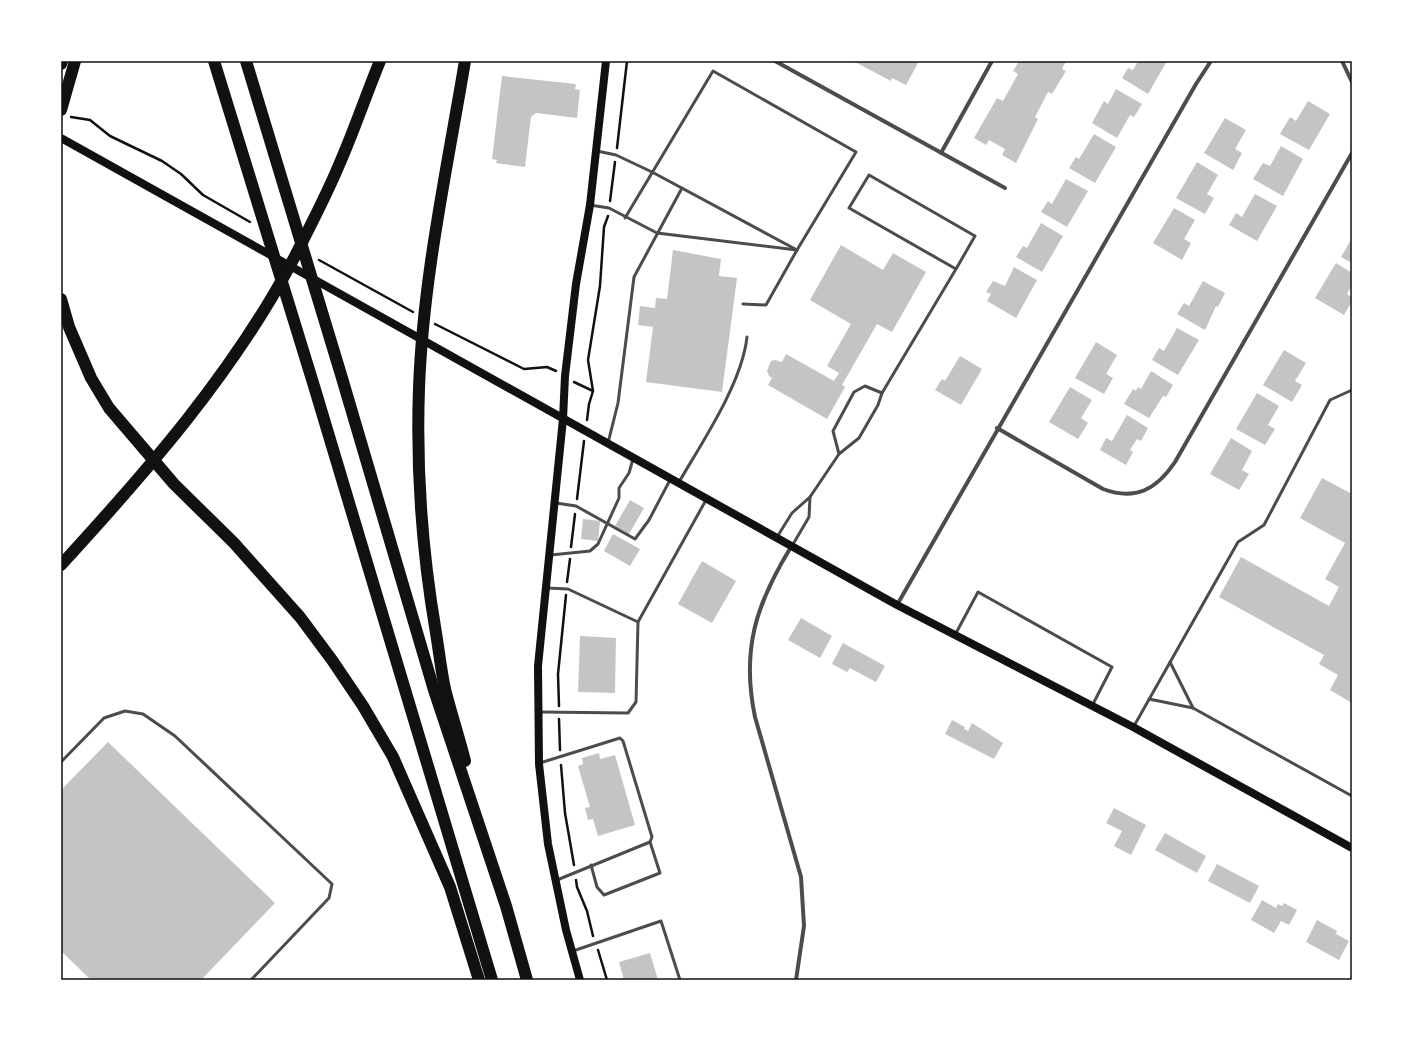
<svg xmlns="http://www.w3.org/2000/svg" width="1413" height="1041" viewBox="0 0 1413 1041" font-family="Lato,sans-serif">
<rect width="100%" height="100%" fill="#fff"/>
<g fill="#c4c4c4">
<polygon points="853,61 919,61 906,85 892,78 891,81"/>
<polygon points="1019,61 1066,61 1062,69 1066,71 1052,94 1048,92 1035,117 1038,119 1016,163 1002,155 1005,149 989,140 986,145 974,138 997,98 1003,101 1018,74 1013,71"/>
<polygon points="1138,61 1167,61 1148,94 1122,78 1128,68 1133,70"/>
<polygon points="502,76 576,84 575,89 580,90 577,118 536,113 531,117 525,167 496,163 497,160 492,159"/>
<polygon points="1116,89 1142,104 1134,117 1130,115 1117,138 1092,123 1104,101 1108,104"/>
<polygon points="1308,101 1330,114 1309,150 1280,134 1290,117 1296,121"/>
<polygon points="1225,118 1246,130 1235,149 1242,153 1233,170 1204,153"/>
<polygon points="1094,134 1116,147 1095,183 1069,168 1076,157 1079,159"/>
<polygon points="1281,146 1303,159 1283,196 1253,179 1263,163 1270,166"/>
<polygon points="1197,162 1218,175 1207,194 1214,198 1205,214 1176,198"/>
<polygon points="1066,179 1088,191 1067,227 1041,212 1048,201 1052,204"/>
<polygon points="1255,194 1277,206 1257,241 1229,225 1236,213 1242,217"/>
<polygon points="1174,208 1195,220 1184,239 1191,243 1182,260 1153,243"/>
<polygon points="1041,223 1063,236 1042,272 1016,257 1023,246 1027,248"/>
<polygon points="1352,238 1352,263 1341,257"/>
<polygon points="841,245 883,270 893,253 926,272 892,332 877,324 842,385 845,387 827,419 768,385 772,378 769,376 767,371 771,361 775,360 782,362 786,354 834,381 839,373 827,366 851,324 810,300"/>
<polygon points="673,250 721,259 719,276 737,278 722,392 646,382 653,327 638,325 640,306 655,308 656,298 667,299"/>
<polygon points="1336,263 1352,273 1352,285 1347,294 1352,298 1352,301 1344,315 1315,298"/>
<polygon points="1014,267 1037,280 1016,318 987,301 991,294 986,292 993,281 1005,286"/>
<polygon points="1203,281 1225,293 1218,307 1216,306 1205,330 1177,314 1184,303 1189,306"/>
<polygon points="1177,328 1199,340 1178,375 1152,360 1159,348 1164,351"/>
<polygon points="1096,342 1117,355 1106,374 1113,378 1104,394 1075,378"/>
<polygon points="1284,350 1306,363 1295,381 1302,385 1292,402 1263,385"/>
<polygon points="960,356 982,369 961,405 935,390 942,379 945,381"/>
<polygon points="1151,371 1173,385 1166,397 1163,396 1149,418 1124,404 1133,389 1136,391 1138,387 1141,389"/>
<polygon points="1070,387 1092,400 1081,418 1088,423 1078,439 1049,422"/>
<polygon points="1257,393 1279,406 1268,425 1275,429 1265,445 1236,429"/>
<polygon points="1127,415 1148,428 1141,441 1137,439 1130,450 1133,452 1126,465 1100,450 1106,438 1112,441"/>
<polygon points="1231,438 1252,451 1242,470 1249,474 1239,490 1210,474"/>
<polygon points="1322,478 1352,494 1352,703 1330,690 1338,675 1319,664 1324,655 1219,597 1241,557 1329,606 1339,587 1325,579 1345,543 1300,518"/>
<polygon points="630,500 644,508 629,534 615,526"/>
<polygon points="583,519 600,521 598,541 581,539"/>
<polygon points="613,534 640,549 630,566 604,551"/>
<polygon points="702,561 736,581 712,623 678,604"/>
<polygon points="801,618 832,636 820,658 788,640"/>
<polygon points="580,636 616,638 615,693 578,692"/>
<polygon points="843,643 885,666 876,682 850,668 847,672 832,664"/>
<polygon points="952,720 965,727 964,729 968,731 972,723 1003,743 994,759 945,734"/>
<polygon points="108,742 275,903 201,980 91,980 61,951 61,790"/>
<polygon points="599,753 600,759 615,755 635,825 598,836 593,819 588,820 585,808 590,807 578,766 583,764 582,758"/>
<polygon points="1114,808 1146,825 1131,855 1114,846 1122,831 1106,823"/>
<polygon points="1165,833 1206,856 1197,873 1155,850"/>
<polygon points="1217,864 1259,886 1250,903 1208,881"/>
<polygon points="1262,900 1276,908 1278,904 1282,906 1284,903 1297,910 1289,925 1281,921 1274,933 1251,920"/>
<polygon points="1317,920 1337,931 1336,934 1349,941 1339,960 1306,942"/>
<polygon points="650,953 658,980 624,980 619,962"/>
</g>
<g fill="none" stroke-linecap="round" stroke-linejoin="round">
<g stroke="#111" stroke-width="2.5">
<polyline points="71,117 90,120 110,136 162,161 181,174 203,195 250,222"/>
<polyline points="617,148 627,61"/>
<polyline points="610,201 615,162"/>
<polyline points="319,260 413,312"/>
<polyline points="435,324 524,369 547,367 556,371"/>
<polyline points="574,382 593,391 589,404 587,420"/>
<polyline points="593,391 588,360 600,286 604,227 608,216"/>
<polyline points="577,499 584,441"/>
<polyline points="571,547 575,514"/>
<polyline points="567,582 570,559"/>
<polyline points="559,706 558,674 566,595"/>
<polyline points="559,719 560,750"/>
<polyline points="561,765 565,813 574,865"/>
<polyline points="576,880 577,887 587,911 593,936"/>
<polyline points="598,950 607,980"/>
</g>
<g stroke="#4c4c4c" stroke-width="3">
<polyline points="597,151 616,155 652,172 797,250 766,305 743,304"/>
<polyline points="590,205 609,208 657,233 797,250 856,152 713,71 625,218"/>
<polyline points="608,443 618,403 634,277 682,188"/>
<polyline points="839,454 833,431 854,392 865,386 882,393"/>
<path d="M679 482C703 441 742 383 747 337"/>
<polyline points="810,497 839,454 859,438 878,405 882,393 956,269 849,208 869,175 975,236 956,269"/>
<polyline points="556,503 576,506 635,539 649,520 670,480"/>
<polyline points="777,537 792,513 810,497 809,517 792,546"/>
<polyline points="551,555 590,551 598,544 619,498 619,488 629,473 633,459"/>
<polyline points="547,588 568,589 638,622"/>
<polyline points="955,635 978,592 1112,667 1093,704"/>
<polyline points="1170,662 1193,708"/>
<polyline points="1149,699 1193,708 1352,796"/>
<polyline points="539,712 628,713 636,702 638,622 706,500"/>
<polyline points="1134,726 1238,542 1264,525 1330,400 1352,390"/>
<polyline points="61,762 104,718 125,711 143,714 175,736 332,884 329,898 251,980"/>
<polyline points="540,763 620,738 623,741 652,837 650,842 557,880"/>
<polyline points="591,865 597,887 604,895 660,873 650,842"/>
<polyline points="573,951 661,921 680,980"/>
</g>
<g stroke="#4c4c4c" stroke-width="4">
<polyline points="775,61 1005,188"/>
<polyline points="1342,61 1352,82"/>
<polyline points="941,153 992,61"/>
<path d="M997 428 1103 489C1135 501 1156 490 1175 462L1352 153"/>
<path d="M791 547C756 604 741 650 755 717L801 877 804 926 796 980"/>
<polyline points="897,605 1196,84 1211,61"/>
</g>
<g stroke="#111" stroke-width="8">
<polyline points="61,138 897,605 1133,727 1352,848"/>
<polyline points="580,980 566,930 548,844 539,764 538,666 563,419 565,376 576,284 590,205 606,61"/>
</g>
<g stroke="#111" stroke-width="12">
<polyline points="214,61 314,386 492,980"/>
<polyline points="246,61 342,378 434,690 506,906 527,980"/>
<path d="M465 61C447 169 423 278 419 388 416 471 422 551 436 633 439 651 441 670 445 689 451 713 459 737 465 761"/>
<polyline points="61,64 62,61"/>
<polyline points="61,110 75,61"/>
<polyline points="61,299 69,327 91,378 109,408 174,484 234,543 300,617 332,660 363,706 393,757 450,887 479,980"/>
<path d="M61 565C148 470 234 372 294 258 310 227 326 196 339 165 354 131 366 95 380 61"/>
</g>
</g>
<rect width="1413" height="1041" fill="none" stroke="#ffffff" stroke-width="124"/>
<rect x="62" y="62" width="1289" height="917" fill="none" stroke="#111" stroke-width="1.5"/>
</svg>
